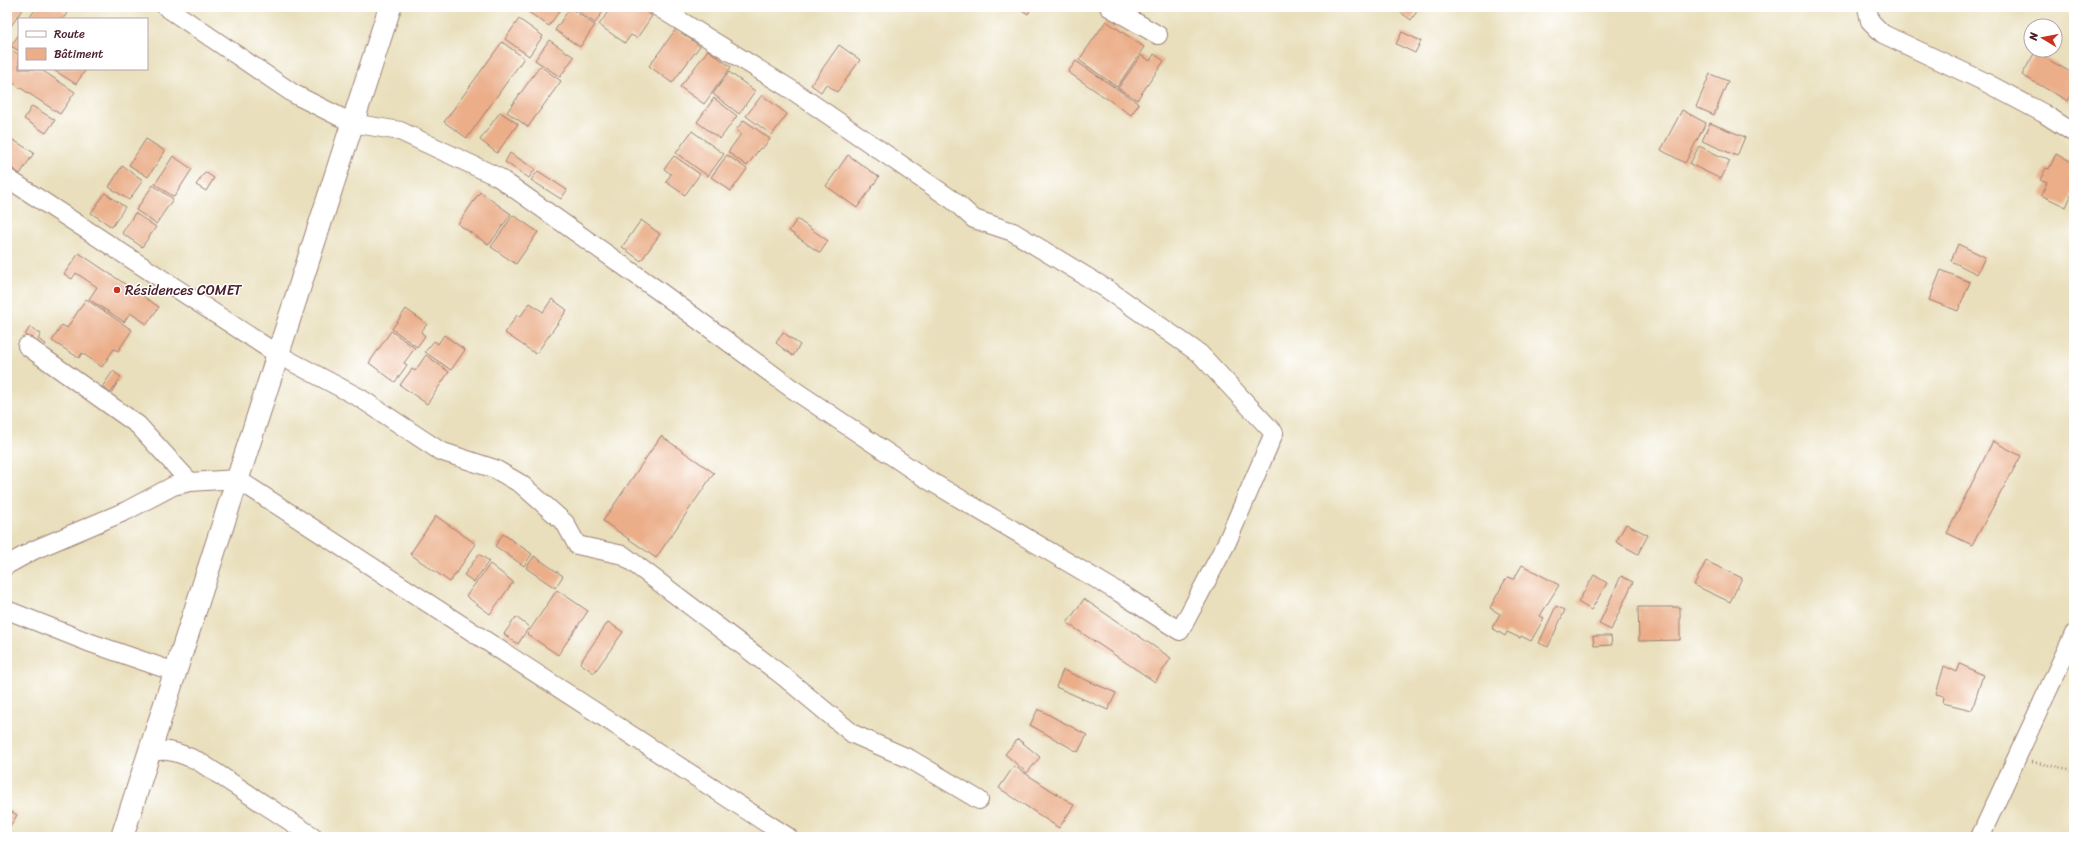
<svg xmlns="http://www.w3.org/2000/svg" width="2081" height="844" viewBox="0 0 2081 844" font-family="Sriracha,sans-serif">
<rect width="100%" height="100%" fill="#fff"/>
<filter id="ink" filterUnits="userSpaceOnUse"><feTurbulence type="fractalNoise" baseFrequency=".025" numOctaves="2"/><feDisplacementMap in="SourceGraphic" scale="8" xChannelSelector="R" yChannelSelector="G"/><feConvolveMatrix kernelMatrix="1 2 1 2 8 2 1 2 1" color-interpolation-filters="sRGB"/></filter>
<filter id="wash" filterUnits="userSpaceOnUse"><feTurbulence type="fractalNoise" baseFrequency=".012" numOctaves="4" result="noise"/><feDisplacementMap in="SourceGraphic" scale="16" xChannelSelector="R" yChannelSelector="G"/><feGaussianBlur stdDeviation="0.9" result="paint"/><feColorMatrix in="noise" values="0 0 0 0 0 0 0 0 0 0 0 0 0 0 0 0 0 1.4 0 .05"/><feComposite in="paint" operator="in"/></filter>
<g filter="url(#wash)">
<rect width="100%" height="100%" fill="#e9dfbc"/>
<g id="blocks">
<g fill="#ebae89">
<polygon points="7,7 24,7 7,32"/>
<polygon points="37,7 58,7 67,13 63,19 34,19 30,17"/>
<polygon points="526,7 562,7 549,26 524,9"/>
<polygon points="572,7 606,7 595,23"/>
<polygon points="611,7 623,9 633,7 639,12 641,9 652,16 637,38 631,35 625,43 599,25"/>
<polygon points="1017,7 1032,7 1028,14"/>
<polygon points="1403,7 1414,7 1418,10 1411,20 1400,12"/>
<polygon points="570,8 595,25 580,47 555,30"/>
<polygon points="519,19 543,36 529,56 505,39"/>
<polygon points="1106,21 1144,47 1117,87 1079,60"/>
<polygon points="676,29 700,46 672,83 649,66"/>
<polygon points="1402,32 1421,41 1415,53 1396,44"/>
<polygon points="19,34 19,51 11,46"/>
<polygon points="549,40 574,57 560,77 535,60"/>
<polygon points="502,42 524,58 467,138 444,122"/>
<polygon points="839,45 860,60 837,92 826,84 821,92 811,85"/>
<polygon points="9,48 19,55 19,69 40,69 75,92 60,114 10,81 7,85"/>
<polygon points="708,50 731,67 704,104 680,87"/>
<polygon points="2035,52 2074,74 2074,90 2068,101 2022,75"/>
<polygon points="1154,54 1164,61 1137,100 1118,88 1141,55 1150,61"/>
<polygon points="1076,61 1139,104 1131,115 1068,72"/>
<polygon points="540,66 561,81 528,127 507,112"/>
<polygon points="52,69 86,69 76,84"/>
<polygon points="729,72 755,91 739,114 713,94"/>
<polygon points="1710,74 1728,81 1714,115 1696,107"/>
<polygon points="762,95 787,114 772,135 746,116"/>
<polygon points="714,98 737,116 720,139 697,122"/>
<polygon points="32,106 55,120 46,133 24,119"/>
<polygon points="1682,110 1706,123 1685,163 1661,150"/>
<polygon points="500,112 518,124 497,153 480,140"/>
<polygon points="744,120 770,139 762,149 760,148 747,166 728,152 741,134 736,130"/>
<polygon points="1710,123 1745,137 1737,156 1702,141"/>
<polygon points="692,131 724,154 708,176 676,153"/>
<polygon points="7,136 34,153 20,174 7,165"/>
<polygon points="146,139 165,151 148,177 129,165"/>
<polygon points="1699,146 1730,161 1721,179 1690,164"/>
<polygon points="510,153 535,169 529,178 505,162"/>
<polygon points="2056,154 2074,163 2074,189 2066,207 2041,195 2047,183 2040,180 2046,168 2049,169"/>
<polygon points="727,155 747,169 731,191 711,177"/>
<polygon points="848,155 879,177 857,208 826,186"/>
<polygon points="173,156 192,169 174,197 155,184"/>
<polygon points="674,156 700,174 685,195 666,182 671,174 664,169"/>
<polygon points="122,166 143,180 129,200 109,187"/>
<polygon points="538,171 567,190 561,199 531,180"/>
<polygon points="205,172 214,178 206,191 196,185"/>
<polygon points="153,185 173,199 156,224 136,210"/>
<polygon points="480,192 511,214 489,245 458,224"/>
<polygon points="105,193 125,207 112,227 91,213"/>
<polygon points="135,213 156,227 142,247 122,233"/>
<polygon points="513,215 538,232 516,264 491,247"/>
<polygon points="797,219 828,241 820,253 789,231"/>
<polygon points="641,220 660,234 641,261 622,247"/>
<polygon points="1958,244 1985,257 1977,274 1951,261"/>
<polygon points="79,253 159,307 147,324 130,313 124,322 89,299 97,287 76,273 72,279 64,274"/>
<polygon points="1941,270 1970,282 1958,311 1929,300"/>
<polygon points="86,299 132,330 118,351 114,349 102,367 82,353 79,358 52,341 62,325 67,328"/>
<polygon points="552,299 567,310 536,354 505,333 517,315 520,317 530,303 543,312"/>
<polygon points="406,309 427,324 421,332 425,336 417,347 392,329"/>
<polygon points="30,327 41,334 38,339 46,344 44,347 25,335"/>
<polygon points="391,331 415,348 404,363 407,365 395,382 369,363"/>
<polygon points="783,332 800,345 793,356 776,343"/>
<polygon points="444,335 465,350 451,370 425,352 434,341 438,344"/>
<polygon points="426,355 449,372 427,404 400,385 412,369 415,371"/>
<polygon points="113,371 121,377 111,393 102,387"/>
<polygon points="661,436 714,473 656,558 603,521"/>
<polygon points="1993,441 2021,456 1972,545 1947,533"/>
<polygon points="436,516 476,544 450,582 410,554"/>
<polygon points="1626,524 1648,535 1638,554 1616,542"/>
<polygon points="503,534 532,554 524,566 495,546"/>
<polygon points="479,554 489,561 474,582 464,575"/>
<polygon points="534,556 563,576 555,588 526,568"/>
<polygon points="1706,561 1742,578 1730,602 1694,585"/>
<polygon points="490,564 513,582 490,614 466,596"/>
<polygon points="1522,565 1559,585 1540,616 1544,618 1531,641 1521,636 1520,638 1507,632 1505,636 1492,628 1500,614 1490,608 1504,582 1508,577 1514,579"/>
<polygon points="1594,575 1607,583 1591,610 1578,602"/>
<polygon points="1621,576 1633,582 1611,630 1599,624"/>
<polygon points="557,590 588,611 558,655 527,634"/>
<polygon points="1084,599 1171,658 1155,682 1067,623"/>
<polygon points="1556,606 1565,610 1548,647 1539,643"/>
<polygon points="1638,607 1680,607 1680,640 1639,641"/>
<polygon points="516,617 529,627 518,644 504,634"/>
<polygon points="608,622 623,632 594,673 580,663"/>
<polygon points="1593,636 1611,636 1612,645 1594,646"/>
<polygon points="1960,664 1983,675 1972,710 1943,703 1944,696 1936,694 1944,666 1957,672"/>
<polygon points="1063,670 1116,693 1108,710 1056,687"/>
<polygon points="1038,709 1087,735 1078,752 1030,725"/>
<polygon points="1018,739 1040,757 1027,773 1005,754"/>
<polygon points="1014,766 1074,805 1059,828 999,788"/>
<polygon points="7,809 17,815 7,831"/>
</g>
</g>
</g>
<g filter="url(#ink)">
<use href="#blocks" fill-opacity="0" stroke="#9a7f74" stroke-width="1"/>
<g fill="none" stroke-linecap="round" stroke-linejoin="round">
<g stroke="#9a7f74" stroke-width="20">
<g id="minor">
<polyline points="166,7 294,94 352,123 400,131 498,177 663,294 791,388 925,478 1120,593 1180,631 1227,542 1274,433 1200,354 1107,289 1013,232 974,219 954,201 795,92 658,7"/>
<polyline points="1109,7 1158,35"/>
<polyline points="1867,7 1870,21 1883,34 1983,81 2043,113 2074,133"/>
<polyline points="7,178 277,354 360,398 440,451 495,469 521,484 565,523 577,545 623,555 783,676 853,734 910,759 979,800"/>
<polyline points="27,346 138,425 190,482"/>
<polyline points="7,565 34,550 126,511 173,486 190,482 237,479 788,837"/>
<polyline points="7,610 88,642 175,672"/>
<path d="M149 753C167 747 182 754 198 761L314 837"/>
<polyline points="1980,837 2074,634"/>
</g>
</g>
<g stroke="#9a7f74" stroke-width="24">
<polyline id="tertiary" points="122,837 390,7"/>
</g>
<polyline stroke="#9a7f74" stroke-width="2.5" stroke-dasharray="1 3" stroke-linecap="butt" points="2032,762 2074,770"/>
<use href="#minor" stroke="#fff" stroke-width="18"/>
<use href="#tertiary" stroke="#fff" stroke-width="22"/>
</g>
</g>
<circle fill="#c8321e" stroke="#fff" stroke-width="1.5" cx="117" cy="290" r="4"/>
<g text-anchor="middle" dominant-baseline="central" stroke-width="3" stroke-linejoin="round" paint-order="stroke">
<g font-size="14" fill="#4a1f2b" stroke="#fff" text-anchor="start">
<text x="125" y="290">Résidences COMET</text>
</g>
</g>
<rect width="2081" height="844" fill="none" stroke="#fff" stroke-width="24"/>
<rect x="18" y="18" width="130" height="52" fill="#ffffff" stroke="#b7a5aa"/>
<rect x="26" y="31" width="20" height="6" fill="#ffffff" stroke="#b7a5aa"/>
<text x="54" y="38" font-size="12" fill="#4a1f2b">Route</text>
<rect x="26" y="48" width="20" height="12" fill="#ebae89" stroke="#b7a5aa"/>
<text x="54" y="58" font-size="12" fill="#4a1f2b">Bâtiment</text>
<g transform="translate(2043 38) rotate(280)"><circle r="19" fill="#ffffff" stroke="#b7a5aa"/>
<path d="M0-3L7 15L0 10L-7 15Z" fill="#c8321e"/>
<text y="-6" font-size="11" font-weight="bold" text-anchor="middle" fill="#4a1f2b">N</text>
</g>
</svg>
